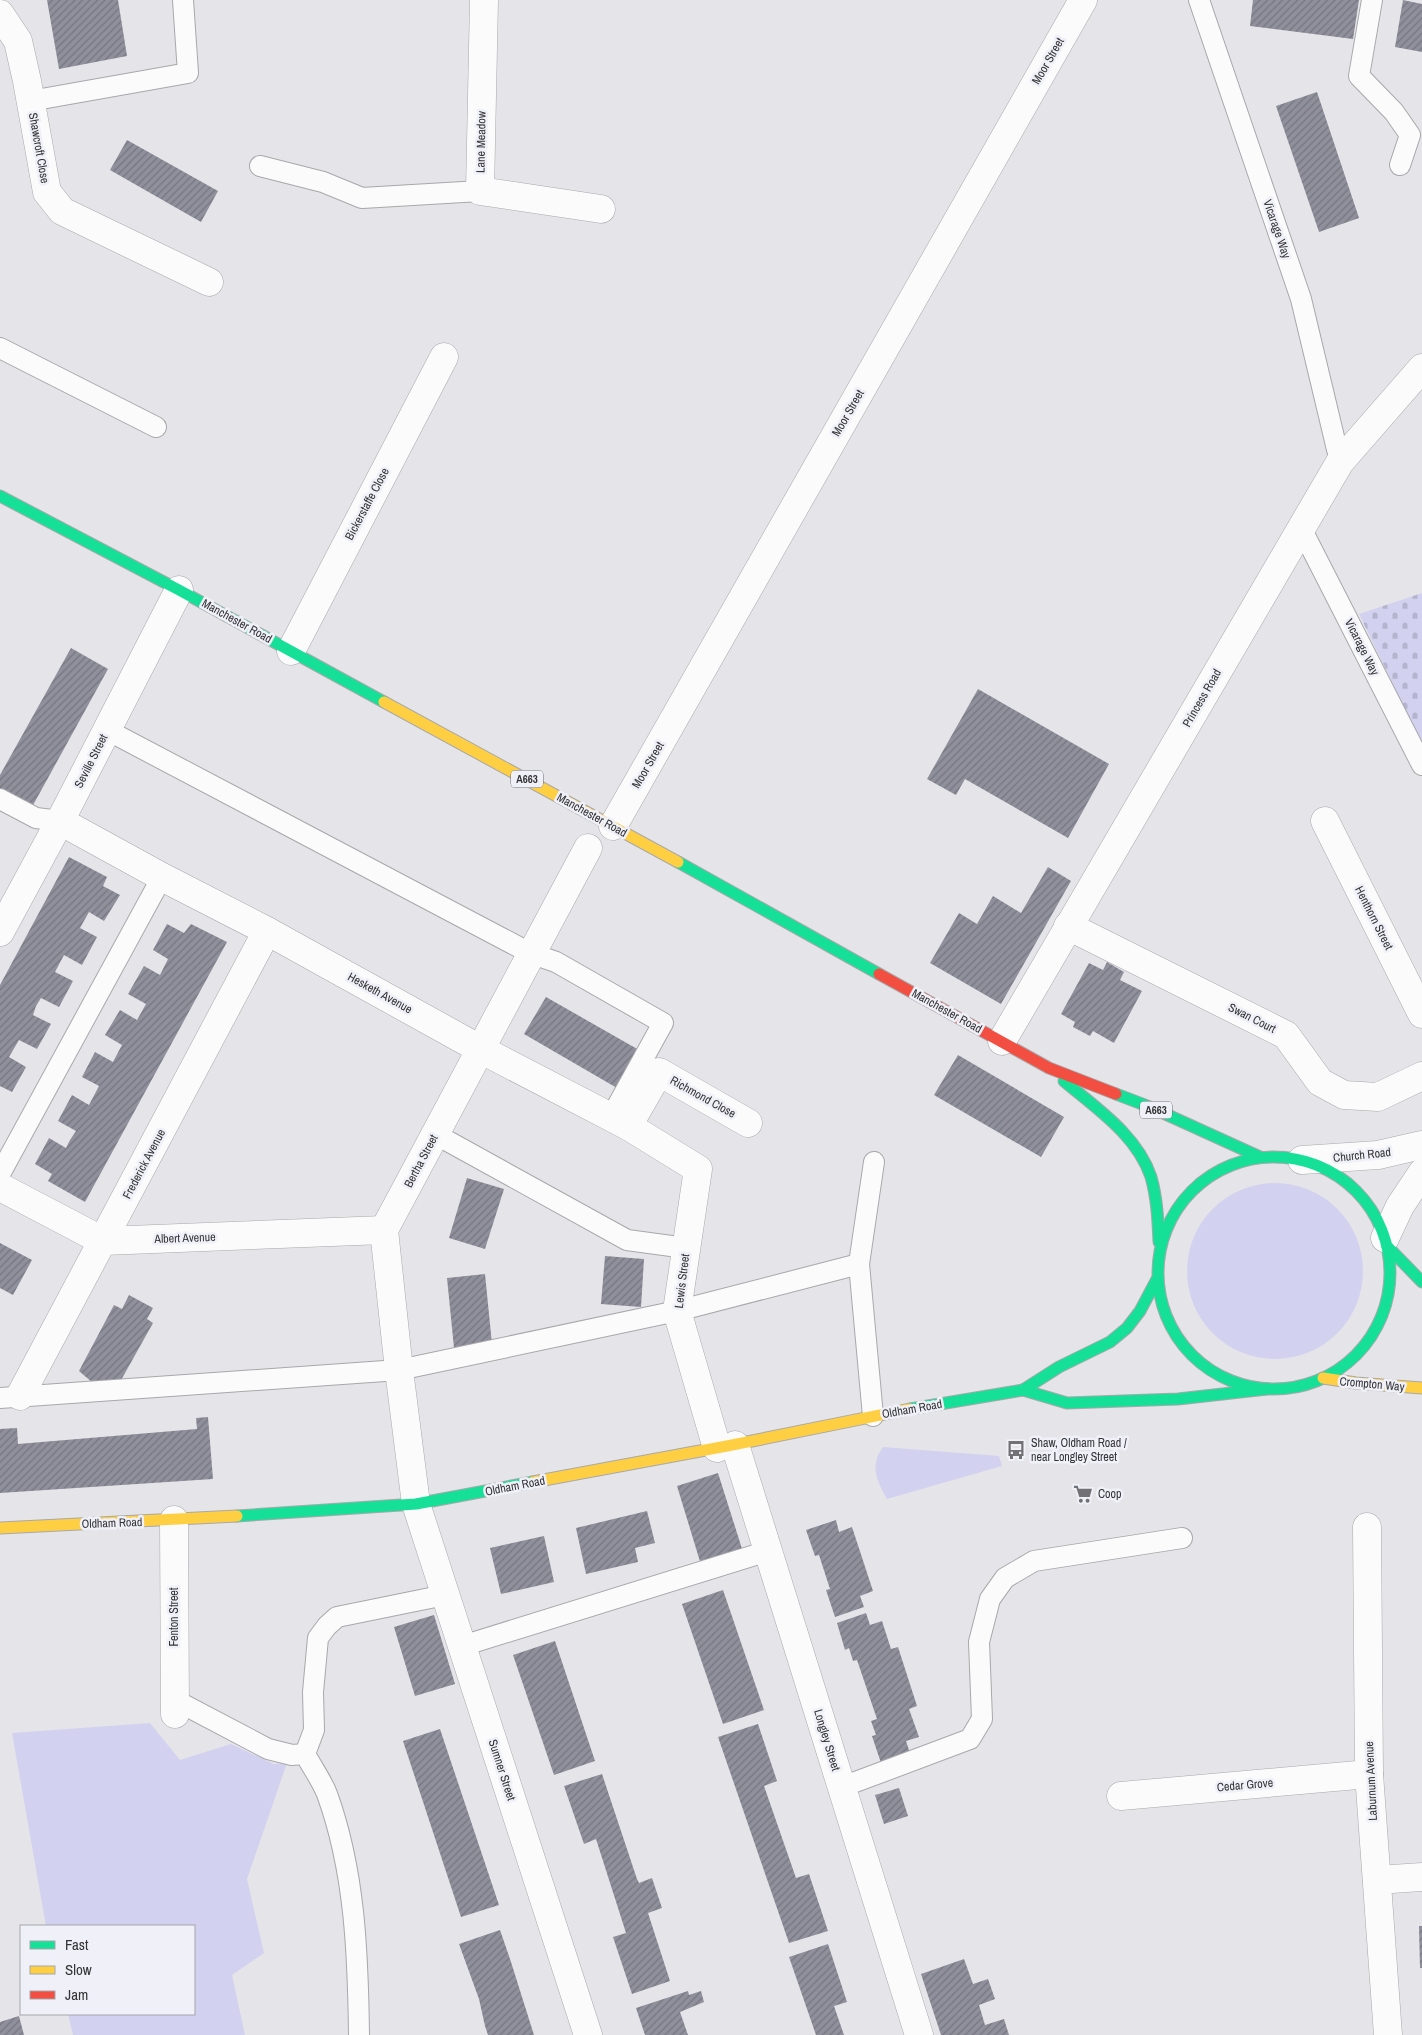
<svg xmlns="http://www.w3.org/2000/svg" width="1422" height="2035" viewBox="0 0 1422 2035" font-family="'Archivo Narrow',sans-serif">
<defs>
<pattern id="cemetery-stones" width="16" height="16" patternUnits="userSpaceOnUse" patternTransform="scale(1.25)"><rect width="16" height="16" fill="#d2d1ef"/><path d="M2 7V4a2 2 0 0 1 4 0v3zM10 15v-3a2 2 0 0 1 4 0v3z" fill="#b5b4ce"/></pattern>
<pattern id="building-hatch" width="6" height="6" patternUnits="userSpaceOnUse" patternTransform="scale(1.25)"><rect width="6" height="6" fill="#908f9c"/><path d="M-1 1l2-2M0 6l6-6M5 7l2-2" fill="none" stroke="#767680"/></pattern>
</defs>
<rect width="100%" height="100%" fill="#e5e5e9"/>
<g fill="#d2d1ef">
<circle cx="1275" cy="1271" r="88"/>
<path d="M883 1447 999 1456 1002 1466 887 1499C877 1481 869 1466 883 1447Z"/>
<polygon points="150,1723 180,1760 231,1744 274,1764 287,1763 247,1879 264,1953 232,1975 245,2035 73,2035 68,2014 194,2014 194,1926 46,1926 12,1733"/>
</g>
<polygon fill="url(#cemetery-stones)" points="1422,593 1422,744 1359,614"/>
<g fill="url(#building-hatch)">
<polygon points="47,0 118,0 127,56 59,69"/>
<polygon points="1253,0 1359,0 1353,39 1250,26"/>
<polygon points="1403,0 1422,4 1422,52 1395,47"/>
<polygon points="1317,92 1359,218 1319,232 1276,106"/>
<polygon points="127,140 218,191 201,222 110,170"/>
<polygon points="71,648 108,669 32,807 0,789 0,775"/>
<polygon points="978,689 1109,764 1068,838 965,779 956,795 927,779"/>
<polygon points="69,857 107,877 103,886 120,895 104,921 89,912 80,928 97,937 82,965 64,955 55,972 73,981 59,1007 41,998 36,1006 33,1015 51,1024 37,1049 19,1040 9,1057 26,1067 12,1092 0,1086 0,985"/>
<polygon points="1048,867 1071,881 1001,1004 930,963 959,913 977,924 993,896 1021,913"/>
<polygon points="167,924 184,933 191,924 227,942 85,1202 48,1181 52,1174 35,1164 49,1138 66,1148 70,1140 76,1131 58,1121 72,1095 89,1105 99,1086 82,1077 95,1052 113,1062 122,1045 105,1035 120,1010 137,1020 146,1004 128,994 144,966 160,975 168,959 153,950"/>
<polygon points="1107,962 1124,972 1120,980 1142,991 1114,1043 1093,1031 1090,1036 1073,1027 1075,1022 1061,1014 1089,963 1103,970"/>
<polygon points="546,997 639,1050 617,1088 524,1034"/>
<polygon points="958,1055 1064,1117 1041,1157 934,1095"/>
<polygon points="467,1178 504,1189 485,1249 449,1238"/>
<polygon points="0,1243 32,1260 13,1295 0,1288"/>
<polygon points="605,1256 644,1259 641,1307 601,1304"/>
<polygon points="485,1274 492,1344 454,1348 447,1278"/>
<polygon points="129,1295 153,1308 147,1319 153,1323 120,1382 93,1383 79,1371 114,1305 122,1309"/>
<polygon points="208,1417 213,1479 0,1493 0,1429 17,1428 18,1444 197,1429 196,1418"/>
<polygon points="718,1473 744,1555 702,1568 677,1486"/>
<polygon points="647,1511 655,1543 635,1548 638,1562 586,1574 576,1528"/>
<polygon points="836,1520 839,1532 852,1527 873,1591 860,1596 864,1607 835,1617 826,1590 830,1589 819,1555 815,1556 806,1530"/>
<polygon points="544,1536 554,1582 501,1594 490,1548"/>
<polygon points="723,1590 764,1710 723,1724 682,1604"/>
<polygon points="866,1613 870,1625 882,1621 891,1649 898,1647 917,1706 909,1709 919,1737 906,1741 910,1753 881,1763 872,1736 876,1735 871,1721 877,1719 857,1660 853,1661 849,1648 845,1650 837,1623"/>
<polygon points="434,1615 455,1684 415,1696 394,1627"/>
<polygon points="555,1641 595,1761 554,1775 513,1655"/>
<polygon points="758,1724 777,1781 764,1786 796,1878 809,1874 828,1931 789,1943 718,1737"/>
<polygon points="440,1729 499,1905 461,1917 403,1741"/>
<polygon points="602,1774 637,1879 639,1883 652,1878 662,1908 648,1913 670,1981 632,1994 613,1937 626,1933 596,1839 584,1844 564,1786"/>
<polygon points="899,1788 908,1816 884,1824 875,1795"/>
<polygon points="1419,1926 1422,1926 1422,1968 1420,1968"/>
<polygon points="500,1930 511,1962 534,2035 488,2035 485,2026 479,1999 459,1944"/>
<polygon points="828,1944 847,2002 834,2006 844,2035 816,2035 789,1957"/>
<polygon points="964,1959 973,1984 988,1979 995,1999 979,2005 985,2025 1004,2019 1009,2035 941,2035 921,1974"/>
<polygon points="688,1991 689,1995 701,1991 704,2002 680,2012 688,2035 645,2035 636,2008"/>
<polygon points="19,2016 24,2035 0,2035 0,2022"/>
</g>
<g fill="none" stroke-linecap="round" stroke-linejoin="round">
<g stroke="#a8a8ab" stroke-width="22">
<g id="lane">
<polyline points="1199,0 1301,299 1340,462"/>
<polyline points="1372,0 1359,76 1394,112 1410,135 1400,165"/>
<polyline points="30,101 188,73 183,0"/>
<polyline points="260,166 323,182 362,198 480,191"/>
<polyline points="0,348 156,427"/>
<polyline points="1301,528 1422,765"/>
<polyline points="107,730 530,953 556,962 663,1023 611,1117"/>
<polyline points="0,799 36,818 60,821"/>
<polyline points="435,1134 627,1240 686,1248"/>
<polyline points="0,1174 162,877"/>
<polyline points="0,1398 399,1370 677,1311 859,1264"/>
<polyline points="873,1416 859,1264 874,1162"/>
<polyline points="462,1646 768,1551"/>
<polyline points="175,1700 268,1749 292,1755 305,1754"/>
<path d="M305 1754C312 1767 322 1781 327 1794 355 1871 358 1954 359 2035"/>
<polyline points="305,1754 314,1730 313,1692 318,1638 327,1626 337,1617 445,1595"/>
<polyline points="842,1787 970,1739 982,1719 979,1642 990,1599 1005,1578 1034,1561 1182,1538"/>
</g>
</g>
<g stroke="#a8a8ab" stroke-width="29">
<g id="street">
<polyline points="484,0 480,191 601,209"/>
<polyline points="0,14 18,41 27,81 47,192 62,211 209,282"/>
<polyline points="291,651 444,357"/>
<polyline points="60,821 162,877 267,931 480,1049 628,1126 698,1169 677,1311 717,1448"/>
<polyline points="1325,821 1422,1014"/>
<polyline points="613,826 1083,0"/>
<polyline points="588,848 384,1230 399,1370 416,1504 588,2035"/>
<polyline points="1068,926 1286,1035 1320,1082 1344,1095 1378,1097 1422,1076"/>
<polyline points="0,932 60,821 179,590"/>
<polyline points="1002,1041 1340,462 1422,368"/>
<polyline points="628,1126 659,1072 748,1123"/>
<polyline points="1302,1160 1378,1155 1422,1145"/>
<polyline points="0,1187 103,1241 384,1230"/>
<polyline points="1385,1238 1400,1206 1422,1173"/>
<polyline points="20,1396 267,931"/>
<polyline points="735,1445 919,2035"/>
<polyline points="174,1520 175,1714"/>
<polyline points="1367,1527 1369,1774 1388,2035"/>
<polyline points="1121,1796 1369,1774"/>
<polyline points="1377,1880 1422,1877"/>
</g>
</g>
<g stroke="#a8a8ab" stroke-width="13">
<g id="fast">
<polyline points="0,496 179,590 384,702"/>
<polyline points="678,862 879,974"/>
<path d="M1064 1081C1096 1108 1137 1135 1151 1177 1157 1198 1158 1220 1159 1242"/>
<polyline points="1116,1094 1150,1107 1260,1157"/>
<circle cx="1274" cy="1273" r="116"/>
<polyline points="1387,1246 1422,1282"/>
<polyline points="1023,1390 1067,1403 1178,1399 1267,1389"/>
<polyline points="910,1409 1023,1390 1059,1367 1110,1342 1127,1328 1140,1311 1157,1279"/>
<polyline points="237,1516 416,1504 533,1482"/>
</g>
</g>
<g stroke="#a8a8ab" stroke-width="13">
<g id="slow">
<polyline points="384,702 678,862"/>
<polyline points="1323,1378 1356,1383 1422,1388"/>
<polyline points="533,1482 727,1446 910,1409"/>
<polyline points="0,1528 237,1516"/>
</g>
</g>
<g stroke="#a8a8ab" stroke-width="13">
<polyline id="jam" points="879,974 1049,1068 1116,1094"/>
</g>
<use href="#lane" stroke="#fbfbfc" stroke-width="20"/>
<use href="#street" stroke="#fbfbfc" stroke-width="28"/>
<use href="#fast" stroke="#16e098" stroke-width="11"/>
<use href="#slow" stroke="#ffcf43" stroke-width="11"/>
<use href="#jam" stroke="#f24e42" stroke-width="11"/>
</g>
<defs>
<g id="bus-bare" transform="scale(1.5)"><path d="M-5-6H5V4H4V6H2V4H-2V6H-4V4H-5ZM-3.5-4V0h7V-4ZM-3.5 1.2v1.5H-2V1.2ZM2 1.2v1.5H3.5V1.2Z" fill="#727275" stroke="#f0f0f8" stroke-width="2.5" paint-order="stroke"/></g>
<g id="supermarket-bare" transform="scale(1.5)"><path d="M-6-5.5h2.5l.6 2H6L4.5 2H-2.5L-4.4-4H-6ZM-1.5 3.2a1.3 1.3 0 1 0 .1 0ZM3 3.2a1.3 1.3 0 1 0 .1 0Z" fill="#727275" stroke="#f0f0f8" stroke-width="2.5" paint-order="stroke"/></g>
</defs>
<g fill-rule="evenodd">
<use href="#bus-bare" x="1016" y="1450"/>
<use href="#supermarket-bare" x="1083" y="1494"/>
</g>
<g text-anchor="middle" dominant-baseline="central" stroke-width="5" stroke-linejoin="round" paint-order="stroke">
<g fill="#f0f0f8" stroke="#6c6c71" stroke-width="1">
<rect x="511" y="770.5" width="32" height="17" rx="4"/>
<rect x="1140" y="1101.5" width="32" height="17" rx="4"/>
</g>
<g font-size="11" font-weight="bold" fill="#343437">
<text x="527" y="779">A663</text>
<text x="1156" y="1110">A663</text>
</g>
<g font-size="12" fill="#343437" stroke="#f0f0f8">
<text transform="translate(1048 61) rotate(-60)">Moor Street</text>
<text transform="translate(481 142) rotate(-89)">Lane Meadow</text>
<text transform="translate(39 148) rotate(80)">Shawcroft Close</text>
<text transform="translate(1277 229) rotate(71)">Vicarage Way</text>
<text transform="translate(848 413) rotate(-60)">Moor Street</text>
<text transform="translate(367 504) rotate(-62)">Bickerstaffe Close</text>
<text transform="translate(237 621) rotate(29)">Manchester Road</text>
<text transform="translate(1362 647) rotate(63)">Vicarage Way</text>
<text transform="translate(1202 698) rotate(-60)">Princess Road</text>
<text transform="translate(91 761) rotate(-63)">Seville Street</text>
<text transform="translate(648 765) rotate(-60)">Moor Street</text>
<text transform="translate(592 815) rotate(29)">Manchester Road</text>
<text transform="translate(1374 918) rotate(63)">Henthorn Street</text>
<text transform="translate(380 993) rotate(29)">Hesketh Avenue</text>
<text transform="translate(947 1011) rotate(29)">Manchester Road</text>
<text transform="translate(1252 1018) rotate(27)">Swan Court</text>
<text transform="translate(703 1097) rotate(29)">Richmond Close</text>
<text transform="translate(1362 1155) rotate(-6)">Church Road</text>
<text transform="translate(421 1161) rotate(-62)">Bertha Street</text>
<text transform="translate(144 1164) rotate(-62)">Frederick Avenue</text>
<text transform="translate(185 1238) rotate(-2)">Albert Avenue</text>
<text transform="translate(682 1281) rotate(-83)">Lewis Street</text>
<text transform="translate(1372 1384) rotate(5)">Crompton Way</text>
<text transform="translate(912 1409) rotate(-10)">Oldham Road</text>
<text transform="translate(515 1486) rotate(-11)">Oldham Road</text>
<text transform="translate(112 1523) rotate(-2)">Oldham Road</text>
<text transform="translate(174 1617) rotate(-90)">Fenton Street</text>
<text transform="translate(827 1740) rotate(73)">Longley Street</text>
<text transform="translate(502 1770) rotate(72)">Sumner Street</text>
<text transform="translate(1371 1781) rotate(-93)">Laburnum Avenue</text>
<text transform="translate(1245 1785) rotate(-5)">Cedar Grove</text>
</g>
<g font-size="12" fill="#343437" stroke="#f0f0f8" text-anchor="start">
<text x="1031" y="1443">Shaw, Oldham Road /<tspan x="1031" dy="14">near Longley Street</tspan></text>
<text x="1098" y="1494">Coop</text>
</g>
</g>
<rect x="20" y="1925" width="175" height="90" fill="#f0f0f8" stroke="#a5a5ab"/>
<rect x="30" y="1941" width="25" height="8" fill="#16e098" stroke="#a5a5ab"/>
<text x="65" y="1950" font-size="15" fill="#343437">Fast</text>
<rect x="30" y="1966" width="25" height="8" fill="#ffcf43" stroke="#a5a5ab"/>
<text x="65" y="1975" font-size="15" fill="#343437">Slow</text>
<rect x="30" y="1991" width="25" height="8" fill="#f24e42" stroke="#a5a5ab"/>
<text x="65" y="2000" font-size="15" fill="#343437">Jam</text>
</svg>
